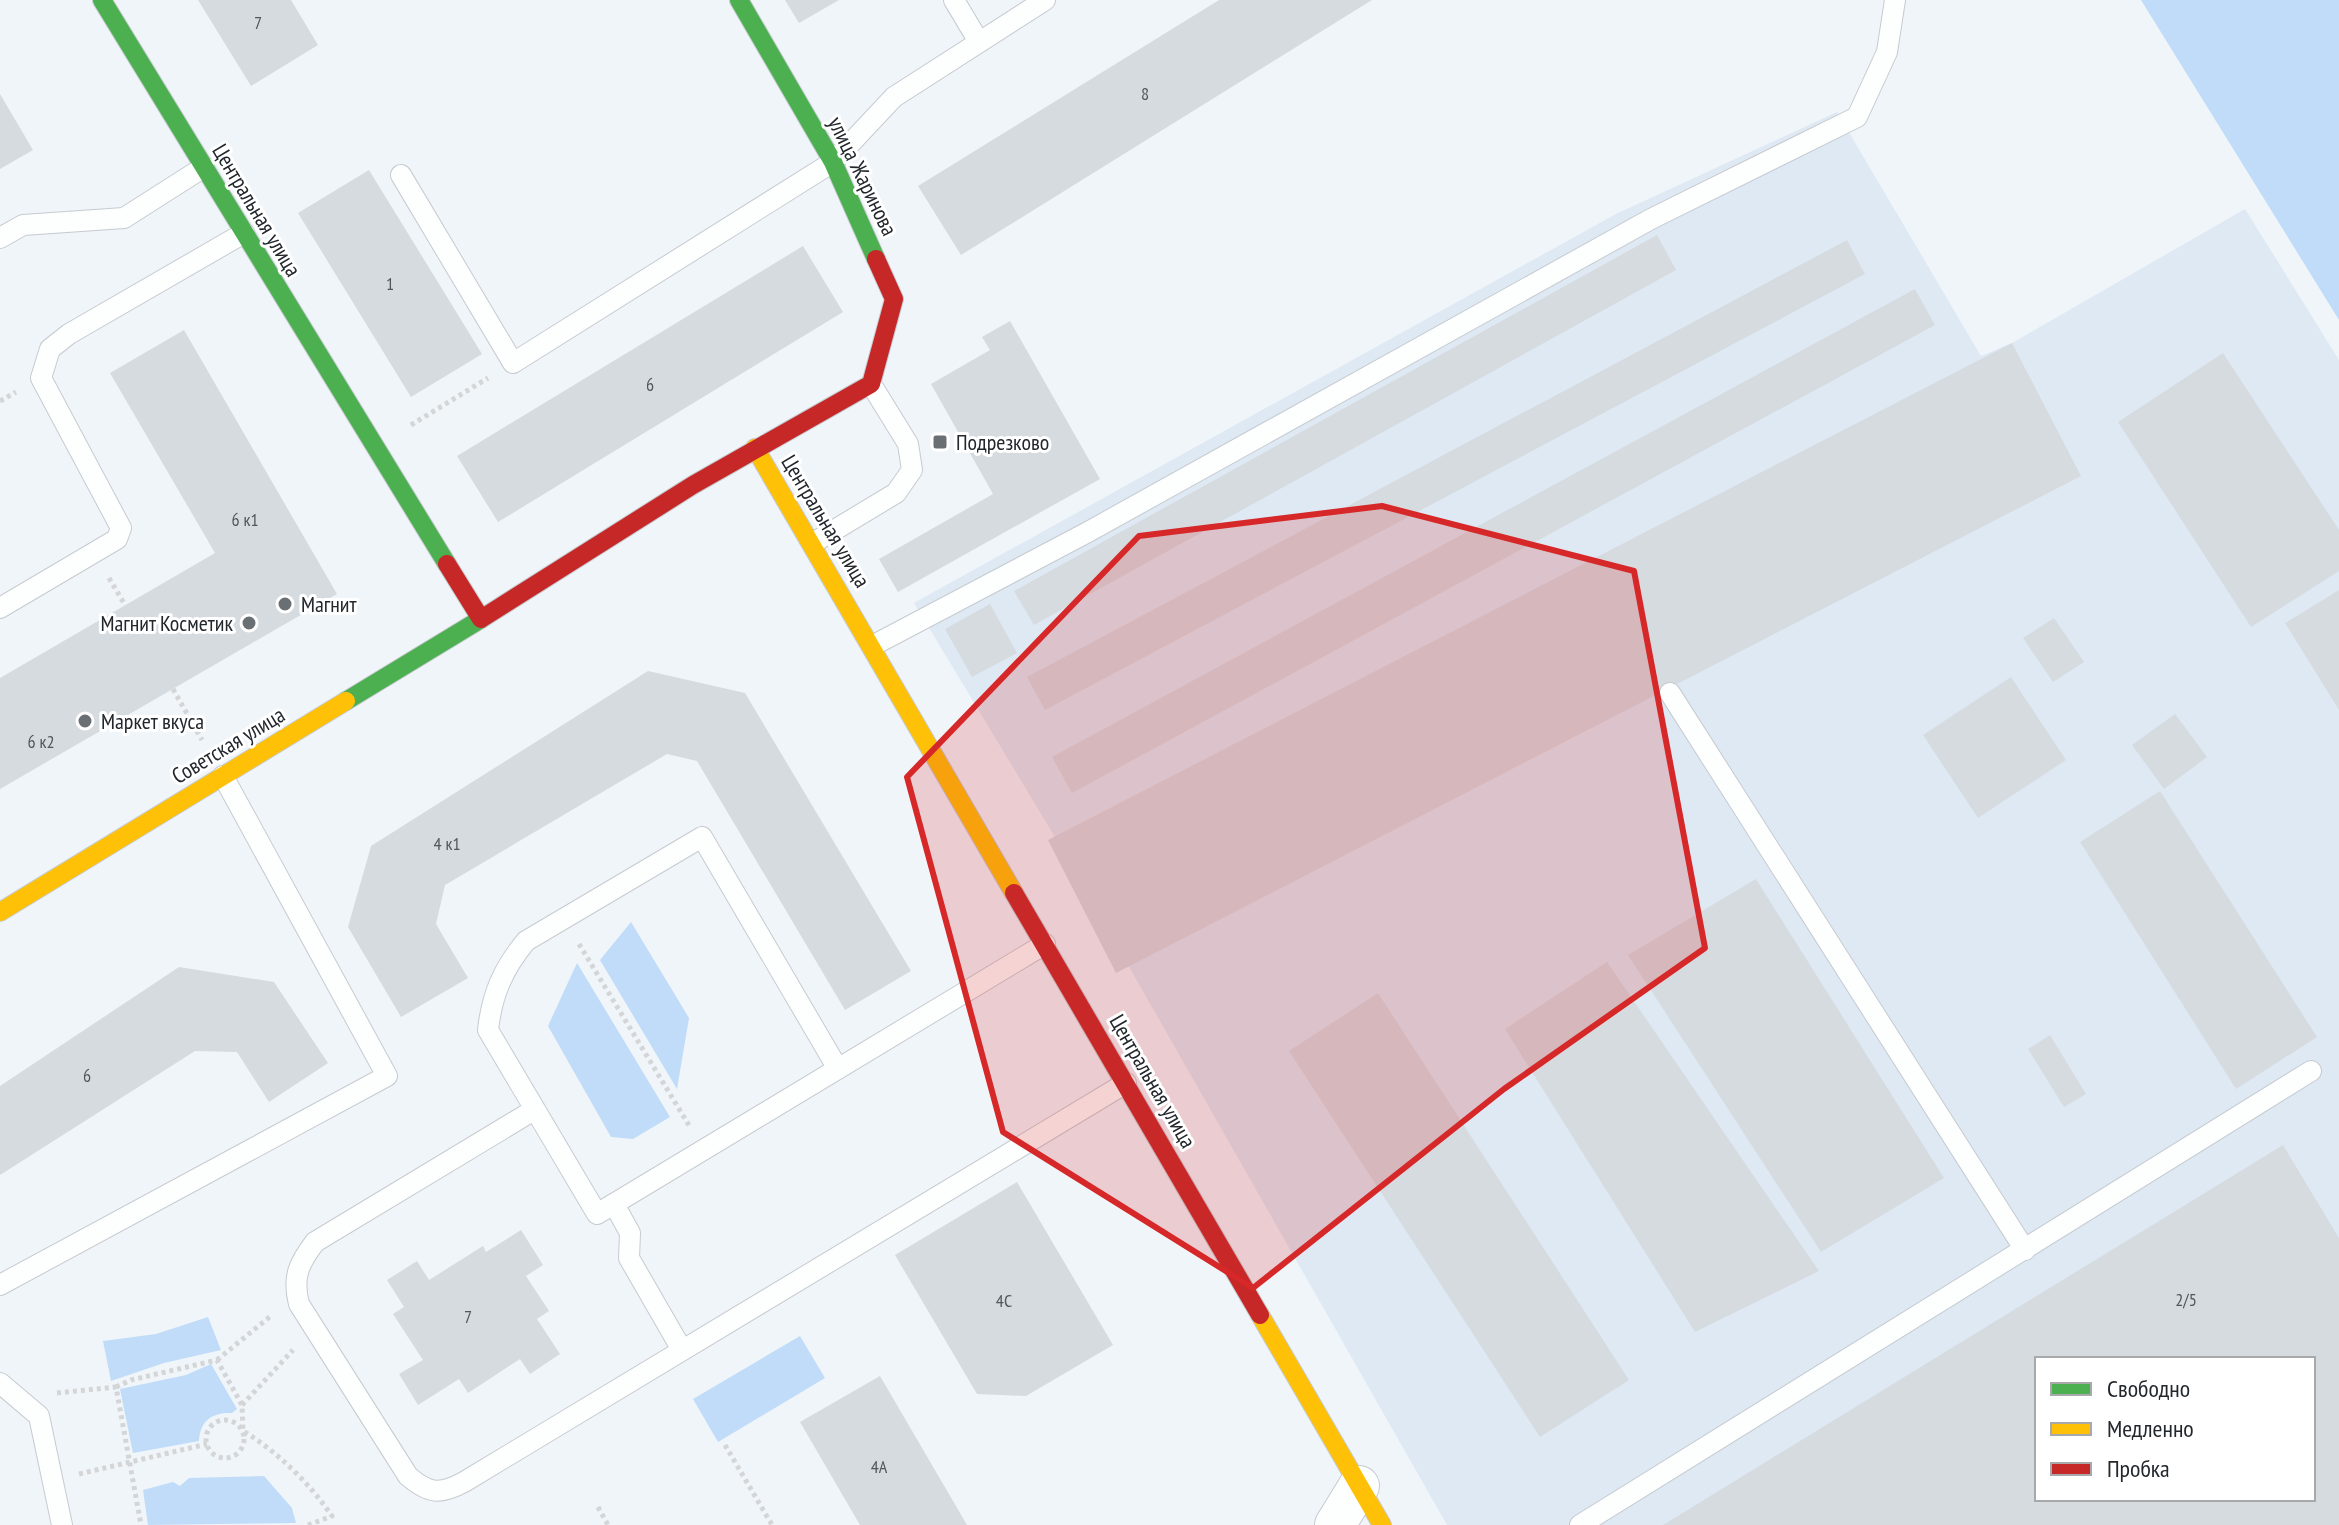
<svg xmlns="http://www.w3.org/2000/svg" width="2339" height="1525" viewBox="0 0 2339 1525" font-family="'PT Sans Narrow',sans-serif">
<rect width="100%" height="100%" fill="#f0f5fa"/>
<path fill="#dee9f4" fill-rule="evenodd" d="M1837 112 1981 356 2012 343 2245 209 2339 360V1525H1447L1058 842 914 603 1616 214ZM2037 1359H2313V1499H2037Z"/>
<g fill="#c0dcf8">
<polygon points="2141,0 2339,0 2339,320"/>
<polygon points="631,922 689,1018 677,1089 600,960"/>
<polygon points="577,963 670,1117 633,1139 611,1137 548,1026"/>
<polygon points="208,1317 221,1350 164,1363 111,1381 103,1341 156,1334"/>
<polygon points="800,1336 825,1378 718,1442 693,1399"/>
<path d="M211 1364 237 1409 232 1413C212 1412 200 1421 199 1441L133 1453 120 1389 186 1375Z"/>
<polygon points="264,1476 292,1508 296,1523 148,1525 143,1490 173,1482 180,1486 189,1478"/>
</g>
<g fill="#d6dbe0" fill-rule="evenodd">
<polygon points="198,0 291,0 318,45 251,86"/>
<polygon points="785,0 839,0 799,23"/>
<polygon points="1219,0 1372,0 961,255 918,186"/>
<polygon points="0,94 33,150 0,169"/>
<polygon points="369,170 482,354 411,397 298,213"/>
<polygon points="1657,235 1676,270 1034,625 1014,591"/>
<polygon points="1847,240 1865,274 1045,710 1027,677"/>
<polygon points="803,246 843,312 498,522 457,456"/>
<polygon points="1915,289 1935,325 1072,793 1052,757"/>
<polygon points="1010,321 1100,479 898,592 879,559 993,494 931,384 990,350 982,337"/>
<polygon points="184,330 337,594 0,789 0,678 215,553 110,373"/>
<polygon points="2012,343 2081,476 1116,973 1048,840"/>
<polygon points="2223,353 2339,530 2339,571 2251,627 2118,422"/>
<polygon points="2339,590 2339,710 2285,623"/>
<polygon points="990,604 1017,653 972,677 945,629"/>
<polygon points="2054,618 2084,662 2053,682 2023,638"/>
<polygon points="648,671 745,693 911,971 845,1010 697,761 667,754 445,885 436,924 468,978 401,1017 348,927 371,846"/>
<polygon points="2011,677 2066,760 1978,818 1923,735"/>
<polygon points="2175,714 2207,757 2164,789 2132,745"/>
<polygon points="2160,791 2317,1037 2236,1089 2080,842"/>
<polygon points="1756,879 1944,1178 1821,1252 1628,955"/>
<polygon points="1607,962 1819,1271 1695,1332 1505,1029"/>
<polygon points="179,967 274,982 328,1063 269,1102 237,1052 195,1051 0,1175 0,1086"/>
<polygon points="1378,993 1629,1380 1540,1437 1289,1051"/>
<polygon points="2050,1035 2086,1094 2064,1107 2028,1049"/>
<path d="M2283 1145 2339 1238V1525H1663ZM2037 1359H2313V1499H2037Z"/>
<polygon points="1017,1182 1113,1345 1026,1396 977,1394 895,1255"/>
<polygon points="521,1230 543,1265 526,1276 549,1311 537,1319 560,1354 530,1374 520,1359 468,1393 459,1379 418,1405 399,1374 423,1360 393,1314 404,1307 387,1280 417,1261 429,1280 483,1246 486,1252"/>
<polygon points="880,1376 967,1525 860,1525 800,1422"/>
</g>
<g fill="none" stroke-linecap="round" stroke-linejoin="round">
<g stroke="#c6cbd0" stroke-width="22">
<g id="lane">
<polyline points="954,0 979,42"/>
<polyline points="401,175 513,363 833,162 894,97 1045,0"/>
<polyline points="0,238 23,225 124,218 204,167"/>
<polyline points="813,543 896,493 912,470 908,444 871,384"/>
<polyline points="0,608 117,539 121,528 41,378 50,349 69,334 244,233"/>
<polyline points="872,646 1088,532 1651,219 1857,117 1887,52 1895,0"/>
<polyline points="1670,693 2025,1250"/>
<path d="M838 1069 702 837 526 941C503 969 492 994 488 1030L597 1214 1045 944"/>
<path d="M534 1110 315 1242C299 1263 292 1277 299 1304L408 1476C429 1494 440 1495 464 1482L1126 1083"/>
<polyline points="614,1204 630,1233 629,1258 682,1350"/>
<polyline points="0,1285 387,1076 223,776"/>
<polyline points="0,1383 39,1416 62,1525"/>
<polyline points="1580,1525 2311,1071"/>
</g>
</g>
<g stroke="#c6cbd0" stroke-width="42">
<polyline id="street" points="1335,1525 1359,1486"/>
</g>
<g stroke="#c6cbd0" stroke-width="20">
<g id="fast">
<polyline points="102,0 447,564"/>
<polyline points="739,0 833,162 876,259"/>
<polyline points="346,701 481,619"/>
</g>
</g>
<g stroke="#c6cbd0" stroke-width="20">
<g id="slow">
<polyline points="755,448 1014,893"/>
<polyline points="0,912 346,701"/>
<polyline points="1260,1315 1382,1525"/>
</g>
</g>
<g stroke="#c6cbd0" stroke-width="20">
<g id="jam">
<polyline points="447,564 481,619 693,485 871,384 894,299 876,259"/>
<polyline points="1014,893 1260,1315"/>
</g>
</g>
<g stroke="#d4d5d6" stroke-width="5" stroke-dasharray="4 4" stroke-linecap="butt">
<polyline points="0,401 16,392"/>
<polyline points="411,425 488,378"/>
<polyline points="109,578 125,605"/>
<polyline points="173,689 202,740"/>
<polyline points="579,944 690,1127"/>
<polyline points="217,1360 272,1315"/>
<path d="M116 1387 131 1380 217 1360 242 1405 243 1431C277 1451 310 1484 332 1516L308 1525"/>
<polyline points="57,1393 116,1387 141,1525"/>
<polyline points="242,1405 293,1350"/>
<circle cx="225" cy="1439" r="19"/>
<polyline points="725,1445 772,1525"/>
<polyline points="79,1474 207,1444"/>
<polyline points="598,1507 608,1525"/>
</g>
<use href="#lane" stroke="#fdfefe" stroke-width="20"/>
<use href="#street" stroke="#fdfefe" stroke-width="40"/>
<use href="#fast" stroke="#4caf50" stroke-width="18"/>
<use href="#slow" stroke="#ffc107" stroke-width="18"/>
<use href="#jam" stroke="#c62828" stroke-width="18"/>
</g>
<path fill="#d62828" fill-opacity="0.2" stroke="#d62828" stroke-width="6" stroke-linejoin="round" d="M1382 506 1634 571 1705 948 1504 1089 1253 1288 1003 1132 907 777 1139 536Z"/>
<g fill="#6a6f74" stroke="#fff" stroke-width="3">
<rect x="932" y="434" width="16" height="16" rx="4"/>
<circle cx="285" cy="604" r="8"/>
<circle cx="249" cy="623" r="8"/>
<circle cx="85" cy="721" r="8"/>
</g>
<g text-anchor="middle" dominant-baseline="central" stroke-width="6" stroke-linejoin="round" paint-order="stroke">
<g font-size="18" fill="#51565b">
<text x="258" y="22">7</text>
<text x="1145" y="93">8</text>
<text x="390" y="283">1</text>
<text x="650" y="384">6</text>
<text x="245" y="519">6 к1</text>
<text x="41" y="741">6 к2</text>
<text x="447" y="843">4 к1</text>
<text x="87" y="1075">6</text>
<text x="2186" y="1299">2/5</text>
<text x="1004" y="1300">4С</text>
<text x="468" y="1316">7</text>
<text x="879" y="1466">4А</text>
</g>
<g font-size="22" fill="#22272c" stroke="#fff">
<text transform="translate(863 176) rotate(64)">улица Жаринова</text>
<text transform="translate(257 210) rotate(59)">Центральная улица</text>
<text transform="translate(826 521) rotate(59)">Центральная улица</text>
<text transform="translate(228 745) rotate(-31)">Советская улица</text>
<text transform="translate(1153 1081) rotate(60)">Центральная улица</text>
</g>
<g font-size="22" fill="#22272c" stroke="#fff" text-anchor="start">
<text x="956" y="442">Подрезково</text>
<text x="301" y="604">Магнит</text>
<text x="233" y="623" text-anchor="end">Магнит Косметик</text>
<text x="101" y="721">Маркет вкуса</text>
</g>
</g>
<rect x="2035" y="1357" width="280" height="144" fill="#ffffff" stroke="#a7a9ab" stroke-width="2"/>
<rect x="2051" y="1383" width="40" height="12" fill="#4caf50" stroke="#a7a9ab" stroke-width="2"/>
<text x="2107" y="1397" font-size="24" fill="#22272c">Свободно</text>
<rect x="2051" y="1423" width="40" height="12" fill="#ffc107" stroke="#a7a9ab" stroke-width="2"/>
<text x="2107" y="1437" font-size="24" fill="#22272c">Медленно</text>
<rect x="2051" y="1463" width="40" height="12" fill="#c62828" stroke="#a7a9ab" stroke-width="2"/>
<text x="2107" y="1477" font-size="24" fill="#22272c">Пробка</text>
</svg>
